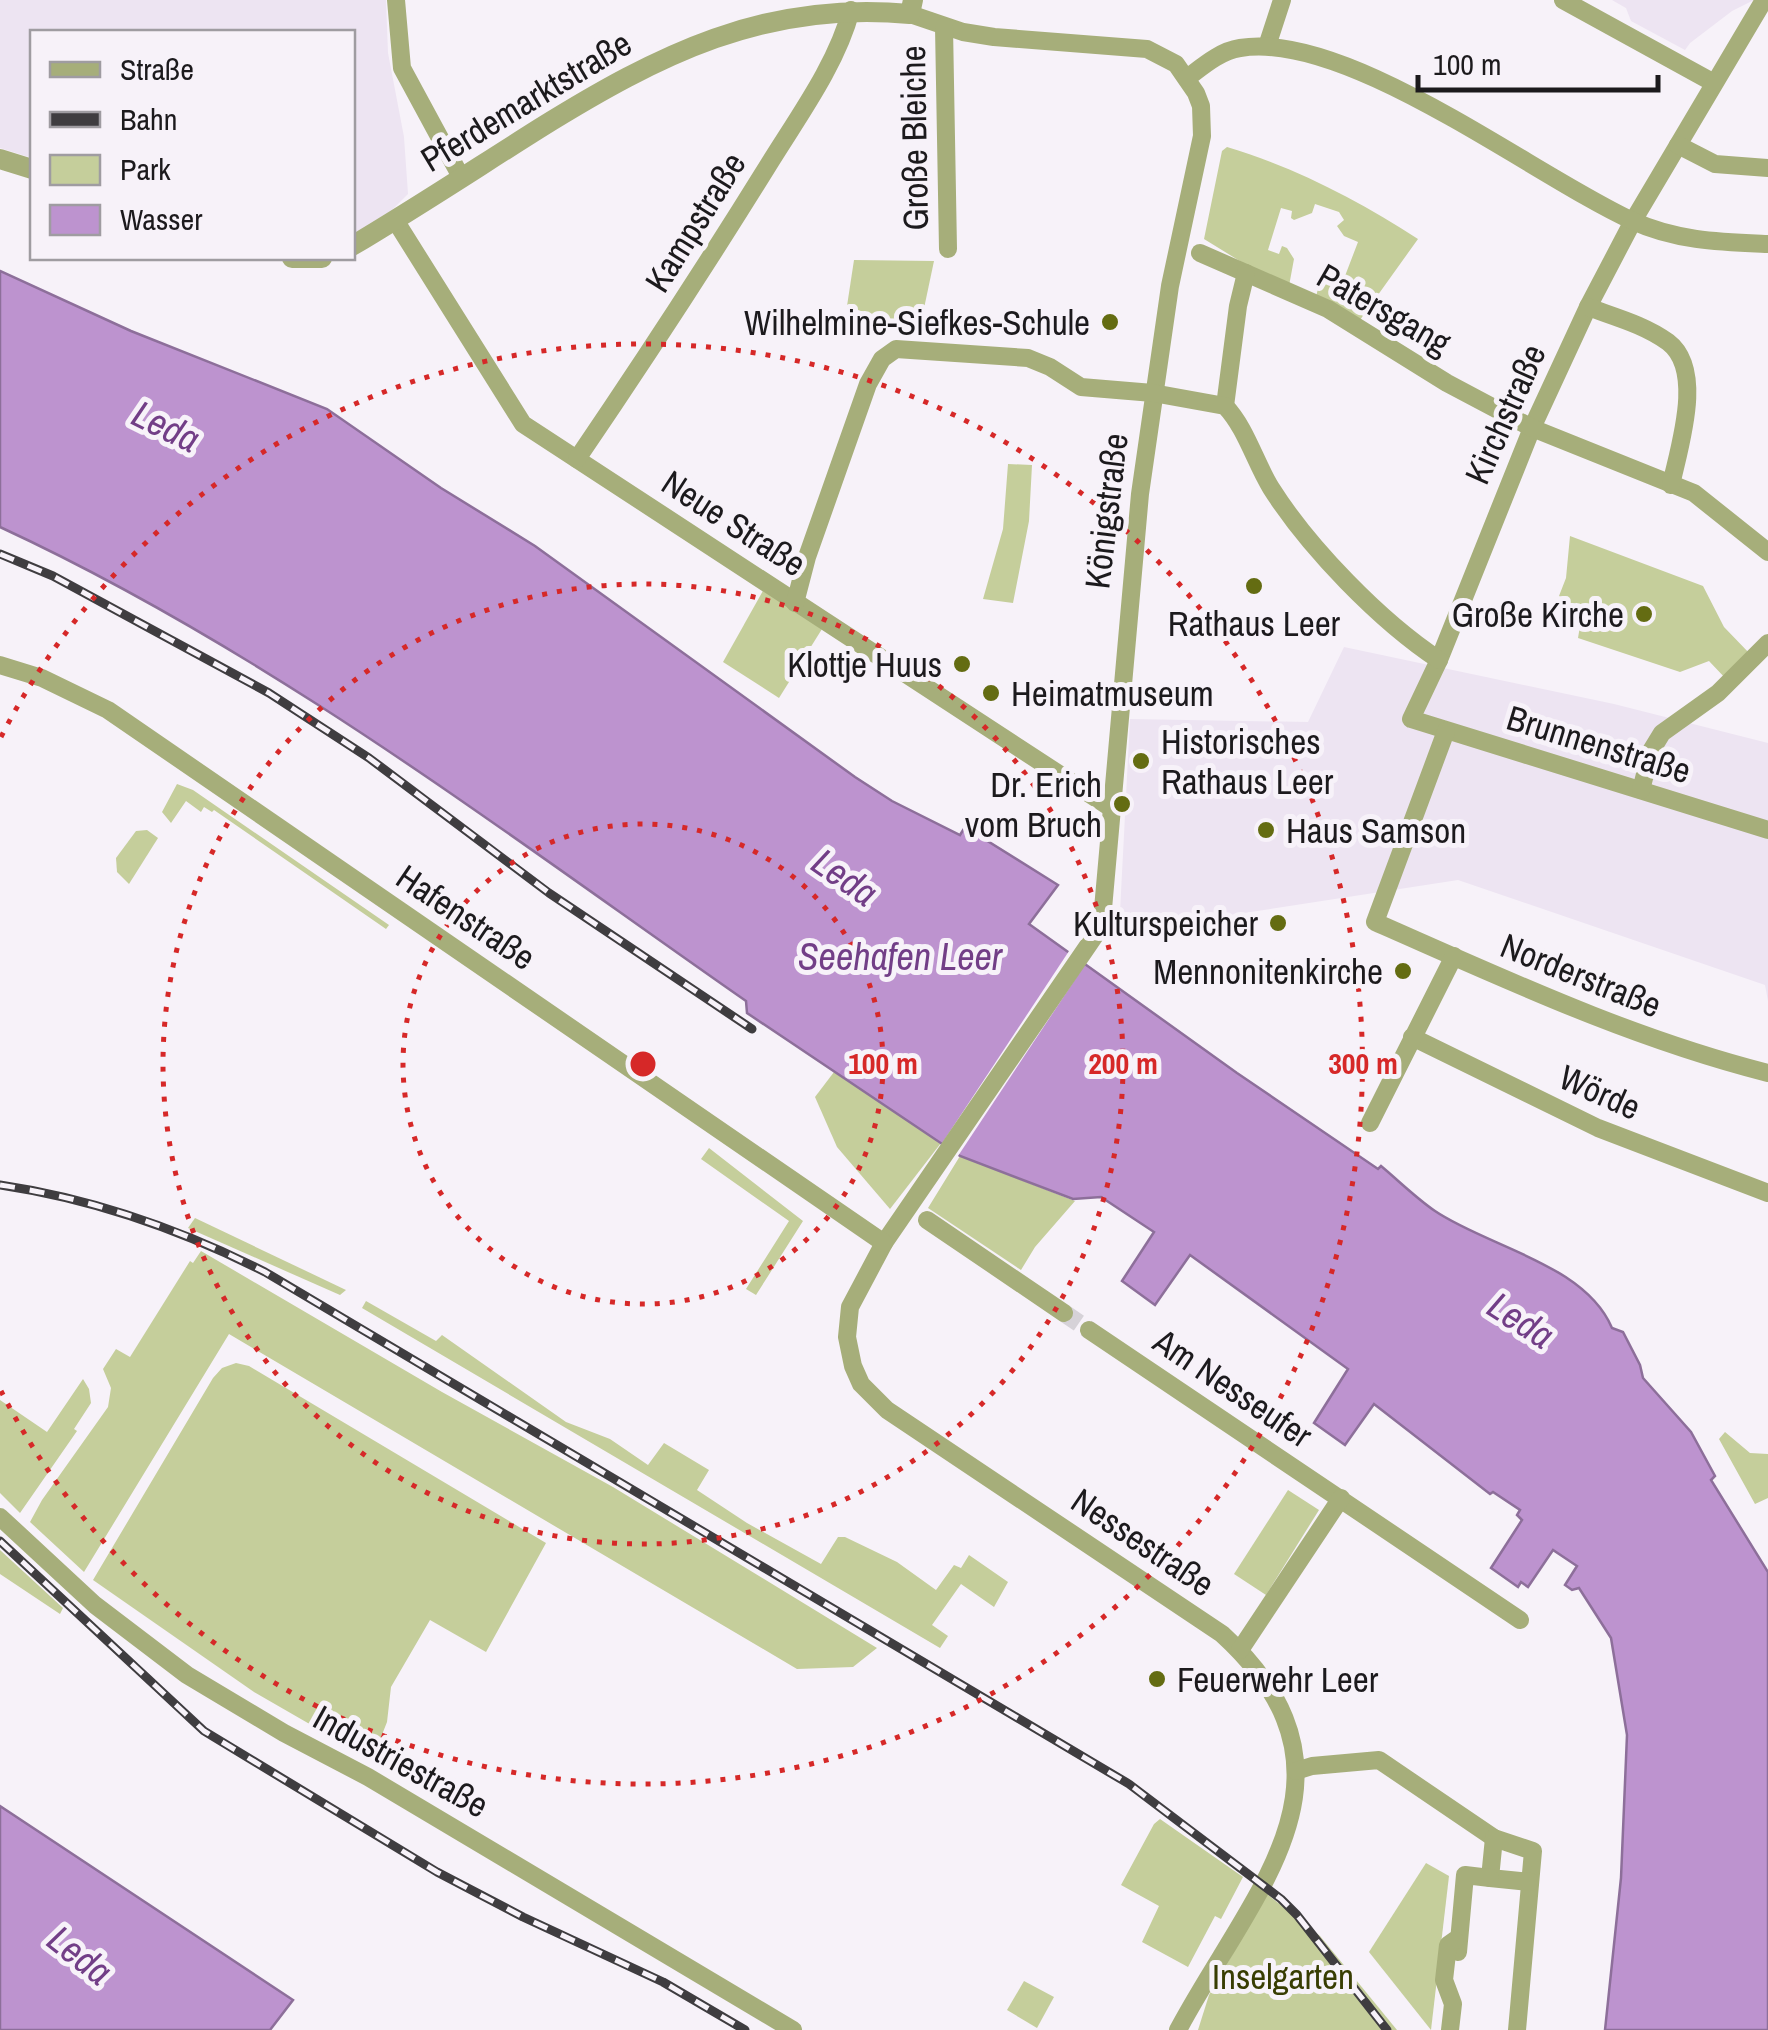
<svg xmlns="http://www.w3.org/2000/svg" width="1768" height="2030" viewBox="0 0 1768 2030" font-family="'Archivo Narrow',sans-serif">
<rect width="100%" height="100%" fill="#f7f2f9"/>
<g fill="#ede4f2">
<polygon points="0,0 386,0 388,53 404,137 408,194 392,210 353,235 352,32 32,32 32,158 0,148"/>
<polygon points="1612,0 1754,0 1732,11 1690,43 1685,50 1631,21 1626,8"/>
<polygon points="1344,647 1614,704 1768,743 1768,1001 1765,985 1458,880 1134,930 1120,912 1130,719 1308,722"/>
</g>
<g fill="#c5ce9b" fill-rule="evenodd">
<path d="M1227 147C1294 167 1360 201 1418 239L1360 320 1269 279 1204 239 1222 151ZM1315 204 1339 212 1344 220 1337 226 1344 236 1358 242 1345 276 1331 271 1330 267 1322 271 1316 297 1289 286 1294 259 1287 248 1282 246 1279 254 1268 250 1281 208 1292 211 1291 218 1294 220 1312 213Z"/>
<polygon points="854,260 934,261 919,332 847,306"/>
<polygon points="1008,464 1032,465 1029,521 1013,603 983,599 1003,529"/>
<polygon points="1570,536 1703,586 1724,627 1751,655 1727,680 1709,661 1680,672 1578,638 1581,620 1564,616 1569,600 1559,596 1566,578"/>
<polygon points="764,589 822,629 779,698 723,662"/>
<polygon points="177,784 193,790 389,925 386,929 214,810 212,812 204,807 201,812 186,801 171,823 162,812"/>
<polygon points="147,830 158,838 129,884 117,872 116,858 136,831"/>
<polygon points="834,1072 941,1143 890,1209 837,1147 815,1097"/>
<polygon points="709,1148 803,1221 756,1295 746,1289 789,1221 701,1159"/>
<polygon points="960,1156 1075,1201 1035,1247 1021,1270 928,1208"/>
<polygon points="195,1218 346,1290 340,1295 188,1228"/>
<polygon points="201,1251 442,1392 613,1487 877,1648 853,1667 797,1669 229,1334 84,1572 30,1522 42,1500 108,1407 111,1388 103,1369 116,1349 130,1357 190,1261 193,1263"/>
<polygon points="366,1301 436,1341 442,1335 566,1422 610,1439 648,1465 664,1443 709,1470 697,1490 747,1523 821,1564 838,1537 845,1537 897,1562 936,1590 954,1565 961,1568 969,1555 1008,1582 994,1607 961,1584 932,1625 948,1636 940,1648 362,1308"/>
<polygon points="236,1363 249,1366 546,1543 486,1652 430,1620 391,1687 387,1722 372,1760 254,1692 93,1580 213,1378 222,1368"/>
<polygon points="83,1379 89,1389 91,1403 74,1429 77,1431 20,1513 0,1493 0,1400 47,1432"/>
<polygon points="1725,1432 1750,1453 1768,1454 1768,1498 1755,1504 1719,1439"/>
<polygon points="1288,1490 1319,1510 1266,1595 1234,1574"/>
<polygon points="0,1550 63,1608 60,1614 0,1574"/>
<polygon points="1160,1819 1243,1877 1221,1919 1215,1916 1188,1967 1142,1942 1159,1906 1121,1885 1154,1824"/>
<polygon points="1426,1863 1449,1876 1431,2030 1369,1952"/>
<polygon points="1267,1894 1320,1936 1397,2030 1198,2030 1209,1995"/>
<polygon points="1024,1981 1054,1997 1037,2028 1007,2010"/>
</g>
<g fill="#bd93cf" stroke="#8d6f9a" stroke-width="2.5">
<path d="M0 271 131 331 327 409 441 488 535 546 855 777 892 801 960 835 965 827 1058 885 1029 924 1237 1073 1378 1169 1381 1166C1399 1181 1416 1198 1435 1211 1488 1247 1585 1264 1612 1328L1623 1332 1640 1365 1643 1378 1691 1432 1715 1476 1711 1480 1768 1572V2030H1605L1621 1878 1627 1735 1611 1638 1579 1588 1572 1590 1565 1585 1577 1566 1553 1550 1528 1587 1521 1582 1518 1587 1491 1568 1522 1520 1517 1515 1520 1510 1493 1492 1490 1494 1374 1404 1345 1445 1314 1423 1348 1369 1190 1255 1155 1305 1122 1281 1154 1232 1101 1197 1073 1199 960 1156 747 1013 746 1001C505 833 268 651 0 527Z"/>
<polygon points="0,1806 293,2000 270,2030 0,2030"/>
</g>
<polygon fill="#f7f2f9" points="1071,948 1088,960 956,1159 939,1148"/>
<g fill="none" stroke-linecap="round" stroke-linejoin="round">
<polyline stroke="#d6d2d8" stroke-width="18" stroke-dasharray="18 9" stroke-linecap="butt" points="1064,1313 1089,1330"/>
<g stroke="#a6ae7a" stroke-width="18">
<polyline points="396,0 402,68 461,177"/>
<polyline points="1563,0 1714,83"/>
<polyline points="1764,0 1633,221 1588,307 1532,428 1439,660 1411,719 1768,830"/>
<path d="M910 14 963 32 994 37 1147 49 1176 64 1196 93 1201 106 1202 136 1170 286 1140 494 1102 920 1096 934 884 1243 850 1307 847 1337 853 1366 861 1384 887 1410 1222 1634C1376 1775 1252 1891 1178 2030"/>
<polyline points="944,27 948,249"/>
<polyline points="1267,46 1282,0"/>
<path d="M1187 78C1203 66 1220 51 1240 48 1347 30 1534 176 1633 221 1676 241 1722 242 1768 244"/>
<polyline points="1678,145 1715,164 1768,168"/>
<polyline points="395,220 523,424 1111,808"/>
<polyline points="1200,253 1328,309 1447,383 1532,428 1694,493 1768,552"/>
<path d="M1588 307C1615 317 1645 325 1668 342 1705 370 1679 447 1671 485"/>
<polyline points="1225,406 1238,306 1246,273"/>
<path d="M577 459C643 362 707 264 769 164 798 117 837 64 851 10"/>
<path d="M795 603 807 557 868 384 882 359 896 349 1028 358 1050 367 1081 387 1153 393 1225 406C1246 428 1255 462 1271 488 1309 548 1380 621 1439 660"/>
<polyline points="0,665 42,678 108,710 884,1243"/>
<path d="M1446 731 1375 922C1505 979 1630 1038 1768 1073"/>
<polyline points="1641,790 1651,751 1662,733 1718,693 1768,643"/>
<polyline points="1412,1037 1598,1128 1768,1193"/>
<polyline points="1370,1123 1454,956"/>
<polyline points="927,1220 1064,1313"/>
<polyline points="1089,1330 1520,1620"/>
<polyline points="0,1517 95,1605 187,1675 284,1733 368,1777 793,2030"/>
<polyline points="1240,1650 1341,1498"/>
<polyline points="1296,1771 1312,1766 1379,1760 1494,1838 1533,1851 1517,2030"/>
<polyline points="1494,1838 1490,1878 1530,1882"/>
<polyline points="1458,1952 1465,1875 1490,1878"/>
<polyline points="1450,2030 1453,2004 1444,1980 1448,1945 1455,1940"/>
</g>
<g stroke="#a6ae7a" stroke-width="20">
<polyline points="0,159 32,169"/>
<path d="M352 246C416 208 478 167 540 128 658 55 765 0 910 14L913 0"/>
<polyline points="292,258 322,258"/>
</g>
<g stroke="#3f3d40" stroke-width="9">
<g id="rail">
<polyline points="0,554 53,576 269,693 369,758 549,893 752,1029"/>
<path d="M0 1185C94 1199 180 1229 265 1272L1129 1784 1281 1899 1297 1915 1387 2030"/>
<polyline points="0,1541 204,1731 437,1872 523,1917 663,1982 745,2030"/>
</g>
</g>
<use href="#rail" stroke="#f7f2f9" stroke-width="5" stroke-dasharray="15" stroke-linecap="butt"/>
</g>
<g fill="none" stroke="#d62828" stroke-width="5" stroke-dasharray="5 10">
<circle cx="643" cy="1064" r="240"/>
<circle cx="643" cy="1064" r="480"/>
<path d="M1 737A720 720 0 1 1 1 1391"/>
</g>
<g fill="#646c12" stroke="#f7f2f9" stroke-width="4">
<circle cx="1110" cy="322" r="10"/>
<circle cx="1254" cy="586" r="10"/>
<circle cx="1644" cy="614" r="10"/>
<circle cx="962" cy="664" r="10"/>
<circle cx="991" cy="693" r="10"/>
<circle cx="1141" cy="761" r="10"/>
<circle cx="1122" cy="804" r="10"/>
<circle cx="1266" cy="830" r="10"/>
<circle cx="1278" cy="923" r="10"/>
<circle cx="1403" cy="971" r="10"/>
<circle cx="1157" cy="1679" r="10"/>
</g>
<g text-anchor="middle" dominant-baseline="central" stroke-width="10" stroke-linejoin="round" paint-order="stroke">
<g font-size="35" fill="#1c1a1d" stroke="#f7f2f9">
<text transform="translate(526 101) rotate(-31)">Pferdemarktstraße</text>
<text transform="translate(914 138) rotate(-91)">Große Bleiche</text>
<text transform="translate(695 222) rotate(-58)">Kampstraße</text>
<text transform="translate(1384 309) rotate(30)">Patersgang</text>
<text transform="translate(1505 414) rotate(-66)">Kirchstraße</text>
<text transform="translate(1106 511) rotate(-83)">Königstraße</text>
<text transform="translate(734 523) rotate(33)">Neue Straße</text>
<text transform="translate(1599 744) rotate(17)">Brunnenstraße</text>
<text transform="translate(466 917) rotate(34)">Hafenstraße</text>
<text transform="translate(1581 975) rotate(22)">Norderstraße</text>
<text transform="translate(1600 1092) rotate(24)">Wörde</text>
<text transform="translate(1233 1388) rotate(34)">Am Nesseufer</text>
<text transform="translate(1143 1542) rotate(34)">Nessestraße</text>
<text transform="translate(401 1761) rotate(29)">Industriestraße</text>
</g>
<g font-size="35" fill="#1c1a1d" stroke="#f7f2f9" text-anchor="end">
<text x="1090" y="322">Wilhelmine-Siefkes-Schule</text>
<text x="1624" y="614">Große Kirche</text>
<text x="1254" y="623" text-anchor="middle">Rathaus Leer</text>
<text x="942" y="664">Klottje Huus</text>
<text x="1011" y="693" text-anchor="start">Heimatmuseum</text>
<text x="1161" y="741" text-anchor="start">Historisches<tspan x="1161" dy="40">Rathaus Leer</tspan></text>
<text x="1102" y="784">Dr. Erich<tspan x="1102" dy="40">vom Bruch</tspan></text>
<text x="1286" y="830" text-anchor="start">Haus Samson</text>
<text x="1258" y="923">Kulturspeicher</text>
<text x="1383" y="971">Mennonitenkirche</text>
<text x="1177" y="1679" text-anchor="start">Feuerwehr Leer</text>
</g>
<g font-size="35" fill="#383d02" stroke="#f7f2f9">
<text x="1283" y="1976">Inselgarten</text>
</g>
<g font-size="38" font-style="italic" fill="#723e87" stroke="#f7f2f9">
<text transform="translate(166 426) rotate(26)">Leda</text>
<text transform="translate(845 877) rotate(35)">Leda</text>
<text x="900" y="956">Seehafen Leer</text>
<text transform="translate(1521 1320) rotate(33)">Leda</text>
<text transform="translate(80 1955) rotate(38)">Leda</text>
</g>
</g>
<circle cx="643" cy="1064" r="15" fill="#d62828" stroke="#f7f2f9" stroke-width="5"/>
<g font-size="30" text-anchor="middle" font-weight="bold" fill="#d62828" stroke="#f7f2f9" stroke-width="10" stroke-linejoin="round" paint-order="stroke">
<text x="883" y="1074">100 m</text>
<text x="1123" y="1074">200 m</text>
<text x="1363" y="1074">300 m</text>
</g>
<rect x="30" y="30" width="325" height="230" fill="#f7f2f9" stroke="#9f9ca1" stroke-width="2.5"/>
<rect x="50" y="62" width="50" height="15" fill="#a6ae7a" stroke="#9f9ca1" stroke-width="2.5"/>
<text x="120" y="80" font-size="30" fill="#1c1a1d">Straße</text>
<rect x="50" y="112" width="50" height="15" fill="#3f3d40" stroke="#9f9ca1" stroke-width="2.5"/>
<text x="120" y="130" font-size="30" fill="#1c1a1d">Bahn</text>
<rect x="50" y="155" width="50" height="30" fill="#c5ce9b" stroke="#9f9ca1" stroke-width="2.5"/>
<text x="120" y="180" font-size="30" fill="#1c1a1d">Park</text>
<rect x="50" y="205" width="50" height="30" fill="#bd93cf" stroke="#9f9ca1" stroke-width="2.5"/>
<text x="120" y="230" font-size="30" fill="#1c1a1d">Wasser</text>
<path d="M1418 75v15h240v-15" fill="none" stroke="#1c1a1d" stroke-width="5"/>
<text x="1433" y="75" font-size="30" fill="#1c1a1d" stroke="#f7f2f9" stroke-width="8" paint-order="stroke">100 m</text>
</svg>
